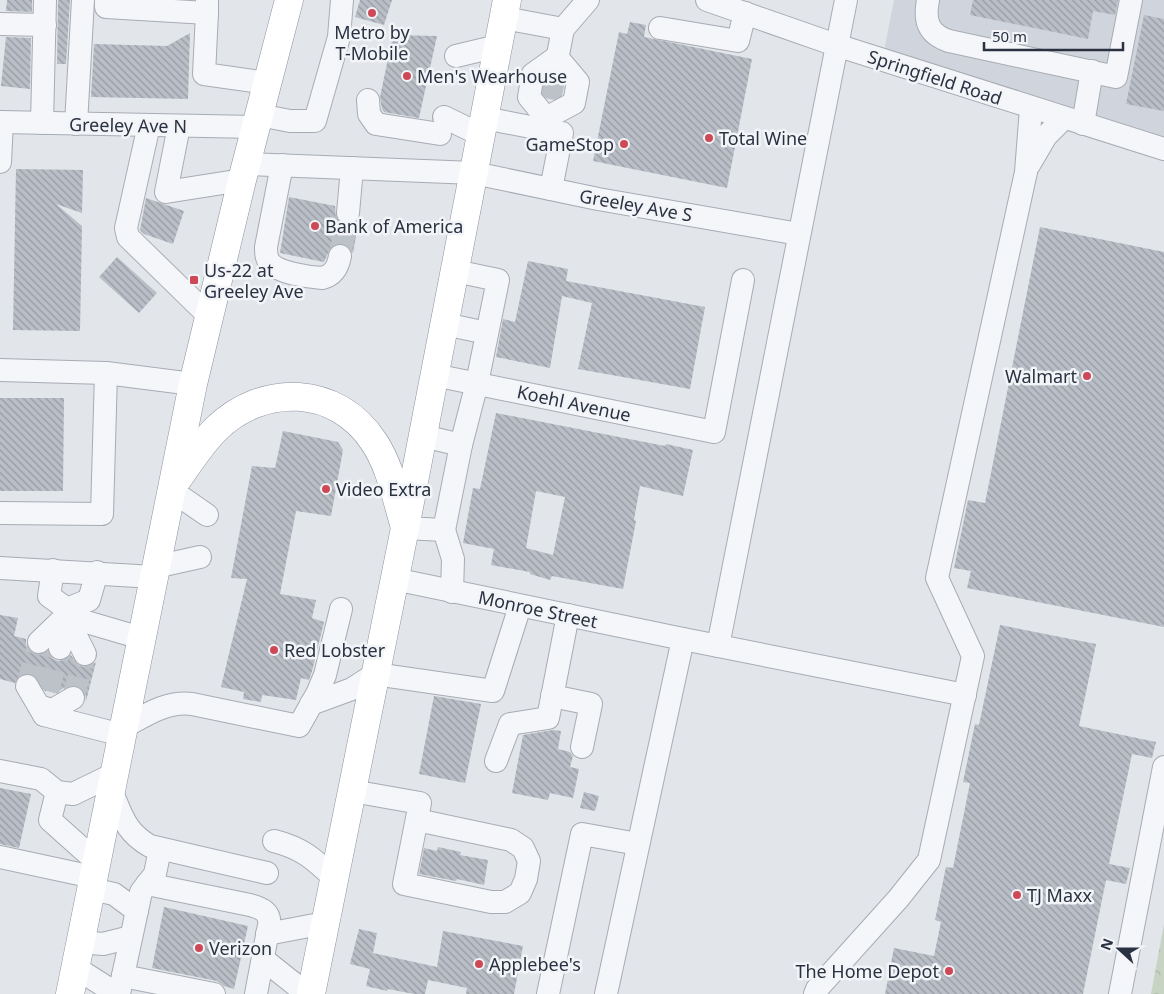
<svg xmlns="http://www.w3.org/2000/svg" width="1164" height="994" viewBox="0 0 1164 994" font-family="'Noto Sans',sans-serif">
<defs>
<pattern id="forest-crowns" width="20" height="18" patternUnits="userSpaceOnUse" patternTransform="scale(1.25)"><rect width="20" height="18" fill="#c7d4c3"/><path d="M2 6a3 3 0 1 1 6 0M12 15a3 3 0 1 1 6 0" fill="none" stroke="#abb6a9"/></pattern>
<pattern id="building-back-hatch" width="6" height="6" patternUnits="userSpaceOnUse" patternTransform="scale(1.25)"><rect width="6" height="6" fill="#b9bec7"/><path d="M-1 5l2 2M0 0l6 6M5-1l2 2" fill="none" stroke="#979ba3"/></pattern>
</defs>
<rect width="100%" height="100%" fill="#e2e5ea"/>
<polygon fill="#d0d4dc" points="894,0 1164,0 1164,137 884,51"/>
<polygon fill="url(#forest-crowns)" points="1164,924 1164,994 1151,994"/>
<g fill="url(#building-back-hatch)" fill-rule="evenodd">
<polygon points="7,0 32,0 32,12 6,11"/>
<polygon points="58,0 70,0 66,64 57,64"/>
<polygon points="360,0 392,0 384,25 355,17"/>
<polygon points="973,0 1118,0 1115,15 1093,11 1088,39 970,15"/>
<polygon points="1144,15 1164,19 1164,111 1126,104"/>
<polygon points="630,22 646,25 644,37 752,59 727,188 593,161 619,32 627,34"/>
<polygon points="190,33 188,99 91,97 94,44 167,46"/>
<polygon points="393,35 437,36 419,118 384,112 382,109 380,97"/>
<polygon points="6,37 31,38 30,89 1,86"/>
<polygon points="547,80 553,83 561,82 564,86 562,94 554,99 546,98 543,93 545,82"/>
<polygon points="16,169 83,170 82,213 56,204 82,226 80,331 13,330"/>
<polygon points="289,197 335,206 336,219 340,223 346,226 354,225 359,219 353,253 349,247 342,243 336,244 331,247 324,262 280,253"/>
<polygon points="146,198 184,211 173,244 144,234 140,230"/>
<polygon points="1040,227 1164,252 1164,627 967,588 971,571 954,568 968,500 985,503"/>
<polygon points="117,257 157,293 139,313 99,277"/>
<polygon points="528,261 568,269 566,281 705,307 690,389 578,369 592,303 562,296 550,368 496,357 503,319 515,322"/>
<polygon points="0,398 64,398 63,491 0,491"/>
<path d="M496 413 665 446 666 444 693 450 683 496 640 486 634 520 636 521 623 589 552 576 550 580 530 574V572L491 565 494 549 463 543 473 488 480 489ZM536 491 565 497 553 555 526 548Z"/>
<polygon points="283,431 338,442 343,450 331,516 296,511 280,594 316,600 312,618 324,622 312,671 309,680 301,678 296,700 262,695 261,702 243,699 244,692 221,687 247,579 231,578 252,466 275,468"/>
<polygon points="0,615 18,618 14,636 26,639 26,646 29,651 35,654 42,655 48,652 51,658 58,661 65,660 71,655 77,665 84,667 90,666 96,662 86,701 85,692 79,686 72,685 67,686 55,693 48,691 45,691 34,675 27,673 20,675 15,683 0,679"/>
<polygon points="1000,625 1096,644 1079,726 1156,742 1152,758 1132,754 1109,864 1130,868 1126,884 1106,880 1083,994 885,994 894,948 934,956 941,922 935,920 946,867 953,868 970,783 963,782 975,724 979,725"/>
<polygon points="434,696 481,704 465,783 419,774"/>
<polygon points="553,730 561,731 558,749 570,752 573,756 570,767 579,769 573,798 550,793 548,800 512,793 523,735"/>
<polygon points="0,788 31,794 19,848 0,844"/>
<polygon points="584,792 599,796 595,811 580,808"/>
<polygon points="438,847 461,852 460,855 488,860 484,885 457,879 456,881 419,874 424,848 437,851"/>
<polygon points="164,907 248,926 234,989 224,986 217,981 152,968"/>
<polygon points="359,929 377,933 373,953 437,967 443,931 523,946 514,994 466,994 467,988 428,980 425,994 414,994 388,989 387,991 366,986 370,969 350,964"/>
</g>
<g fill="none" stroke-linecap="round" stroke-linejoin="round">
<g stroke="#bdc1c8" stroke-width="22" stroke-dasharray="22 11" stroke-linecap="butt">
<polyline points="550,99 554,79"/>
<polyline points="340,256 348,213"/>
<polyline points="27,686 39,642"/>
<polyline points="48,691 60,648"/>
<polyline points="73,698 85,654"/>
</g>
<g stroke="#a7acb4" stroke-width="24">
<g id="minor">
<polyline points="106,0 106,7 207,13 207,0"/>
<polyline points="707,0 836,45 1164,149"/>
<path d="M928 0C924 21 928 34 949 41L1116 77 1131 0"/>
<polyline points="207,13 204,74 267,83"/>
<polyline points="504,18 563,29"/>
<polyline points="0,24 45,25"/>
<polyline points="660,28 738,41 745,13"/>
<polyline points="456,56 498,46"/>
<polygon points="557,57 578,82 574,103 546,118 529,97 533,74"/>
<polyline points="555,70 563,29 588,0"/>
<polyline points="368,100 369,114 376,124 440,134"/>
<polyline points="259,115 290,121 315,121 339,37 342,0"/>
<polyline points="444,117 481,135"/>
<polyline points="484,118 562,133 551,189"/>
<polyline points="0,122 256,127"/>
<polyline points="42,123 45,0"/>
<polyline points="76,124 83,0"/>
<polyline points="1083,124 1092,71"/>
<polyline points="149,125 126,228 128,237 208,315"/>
<polyline points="179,126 166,192 242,180"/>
<polyline points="0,162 2,122"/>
<polyline points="246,164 474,173 598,199 799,234"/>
<path d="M282 165 266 247C266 253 266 258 270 263 279 273 308 277 322 278 334 275 338 267 340 256"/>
<polyline points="1029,165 1046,136 1064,118"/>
<polyline points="348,213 352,168"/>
<polyline points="455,271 498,280 477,383 461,445"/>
<polyline points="444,324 487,333"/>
<polyline points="0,370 106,373 193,384"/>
<polyline points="434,375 714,432 743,280"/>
<polyline points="171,490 207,515"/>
<polyline points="0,513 102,514 106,373"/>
<polyline points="405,528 444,530 461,445 423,436"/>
<polyline points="444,530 453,559 452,592"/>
<polyline points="155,567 200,557"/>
<polyline points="0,568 154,577"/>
<polyline points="53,570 49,596 67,609 66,616 85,654"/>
<polyline points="394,579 683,639 965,695"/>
<polyline points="67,609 89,600 97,572"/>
<polyline points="66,616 141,638"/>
<polyline points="39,642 66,616 60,648"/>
<polyline points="718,646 846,0"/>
<polyline points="27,686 44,715 122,735"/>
<polyline points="552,696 591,704 582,747"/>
<polyline points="311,704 352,689 375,674 493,691 520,606"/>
<polyline points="45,708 44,715 73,698"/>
<path d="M124 727C146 715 166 701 192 704L299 726 317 694 325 675 341 609"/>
<polyline points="496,761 510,724 548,718 568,615"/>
<polyline points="0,771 41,779 57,792 73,794 114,774"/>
<path d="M111 790C122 815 125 832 150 846L267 873"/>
<polyline points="352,791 420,803 404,884 491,902 505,902 520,893 526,879 529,861 523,848 511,840 417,820"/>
<polyline points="57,792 50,820 97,862"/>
<path d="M274 841C302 848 314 859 334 878"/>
<polyline points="0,857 93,877"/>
<path d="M147 884 250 905C261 908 271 912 269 925L256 994"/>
<polyline points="91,889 114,894 137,911"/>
<polyline points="267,934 325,923"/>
<polyline points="80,942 103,944 131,937"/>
<polyline points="263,959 307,994"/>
<polyline points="76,968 117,994"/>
<polyline points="123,976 214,994"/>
<polyline points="119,994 141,892 155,874 160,849"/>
<polyline points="548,994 582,834 638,844"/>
<polyline points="606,994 683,639"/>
<polyline points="815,994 817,989 898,899 929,860 973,656 937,578 1026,172 1031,108"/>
<polyline points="1120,994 1164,767"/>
</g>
</g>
<g stroke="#8a92a1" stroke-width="29">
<g id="highway">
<path d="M177 480C189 463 201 444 216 429 263 383 337 385 374 442 390 466 396 497 404 524"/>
<polyline points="70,994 193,384 242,180 289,0"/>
<polyline points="311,994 405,528 507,0"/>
</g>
</g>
<use href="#minor" stroke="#f5f6f9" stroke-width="22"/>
<use href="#highway" stroke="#fff" stroke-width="28"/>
</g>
<g fill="#cd4956" stroke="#f2f4f8" stroke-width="2">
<circle cx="372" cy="13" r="5"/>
<circle cx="407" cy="76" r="5"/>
<circle cx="709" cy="138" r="5"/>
<circle cx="624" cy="144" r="5"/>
<circle cx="315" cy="226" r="5"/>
<rect x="189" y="275" width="10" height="10" rx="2.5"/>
<circle cx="1087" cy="376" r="5"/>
<circle cx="326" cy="489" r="5"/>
<circle cx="274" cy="650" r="5"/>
<circle cx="1017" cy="895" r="5"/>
<circle cx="199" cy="948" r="5"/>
<circle cx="479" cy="964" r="5"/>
<circle cx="949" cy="971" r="5"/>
</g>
<g text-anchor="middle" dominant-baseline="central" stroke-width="5" stroke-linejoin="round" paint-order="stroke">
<g font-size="18" fill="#2a3242" stroke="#f2f4f8" text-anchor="start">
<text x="372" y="32" text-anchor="middle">Metro by<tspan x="372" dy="21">T-Mobile</tspan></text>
<text x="417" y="76">Men's Wearhouse</text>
<text x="719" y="138">Total Wine</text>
<text x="614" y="144" text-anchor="end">GameStop</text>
<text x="325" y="226">Bank of America</text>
<text x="204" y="270">Us-22 at<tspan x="204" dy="21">Greeley Ave</tspan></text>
<text x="1077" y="376" text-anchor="end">Walmart</text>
<text x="336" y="489">Video Extra</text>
<text x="284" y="650">Red Lobster</text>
<text x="1027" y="895">TJ Maxx</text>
<text x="209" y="948">Verizon</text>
<text x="489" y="964">Applebee's</text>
<text x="939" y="971" text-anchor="end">The Home Depot</text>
</g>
<g font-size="18" fill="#2a3242" stroke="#f2f4f8">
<text transform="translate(935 77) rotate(18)">Springfield Road</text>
<text transform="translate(128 125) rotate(1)">Greeley Ave N</text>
<text transform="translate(636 205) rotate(10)">Greeley Ave S</text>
<text transform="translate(574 403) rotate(12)">Koehl Avenue</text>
<text transform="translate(538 609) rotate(12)">Monroe Street</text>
</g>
</g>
<g transform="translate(1119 949) rotate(291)" stroke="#f2f4f8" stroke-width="4" paint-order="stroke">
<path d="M0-4L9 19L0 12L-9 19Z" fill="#2a3242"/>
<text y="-8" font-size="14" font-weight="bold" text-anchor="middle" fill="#2a3242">N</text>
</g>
<path d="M984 42v8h139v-8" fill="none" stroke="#2a3242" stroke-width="2.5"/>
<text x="992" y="42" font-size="15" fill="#2a3242" stroke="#f2f4f8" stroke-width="4" paint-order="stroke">50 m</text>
</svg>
